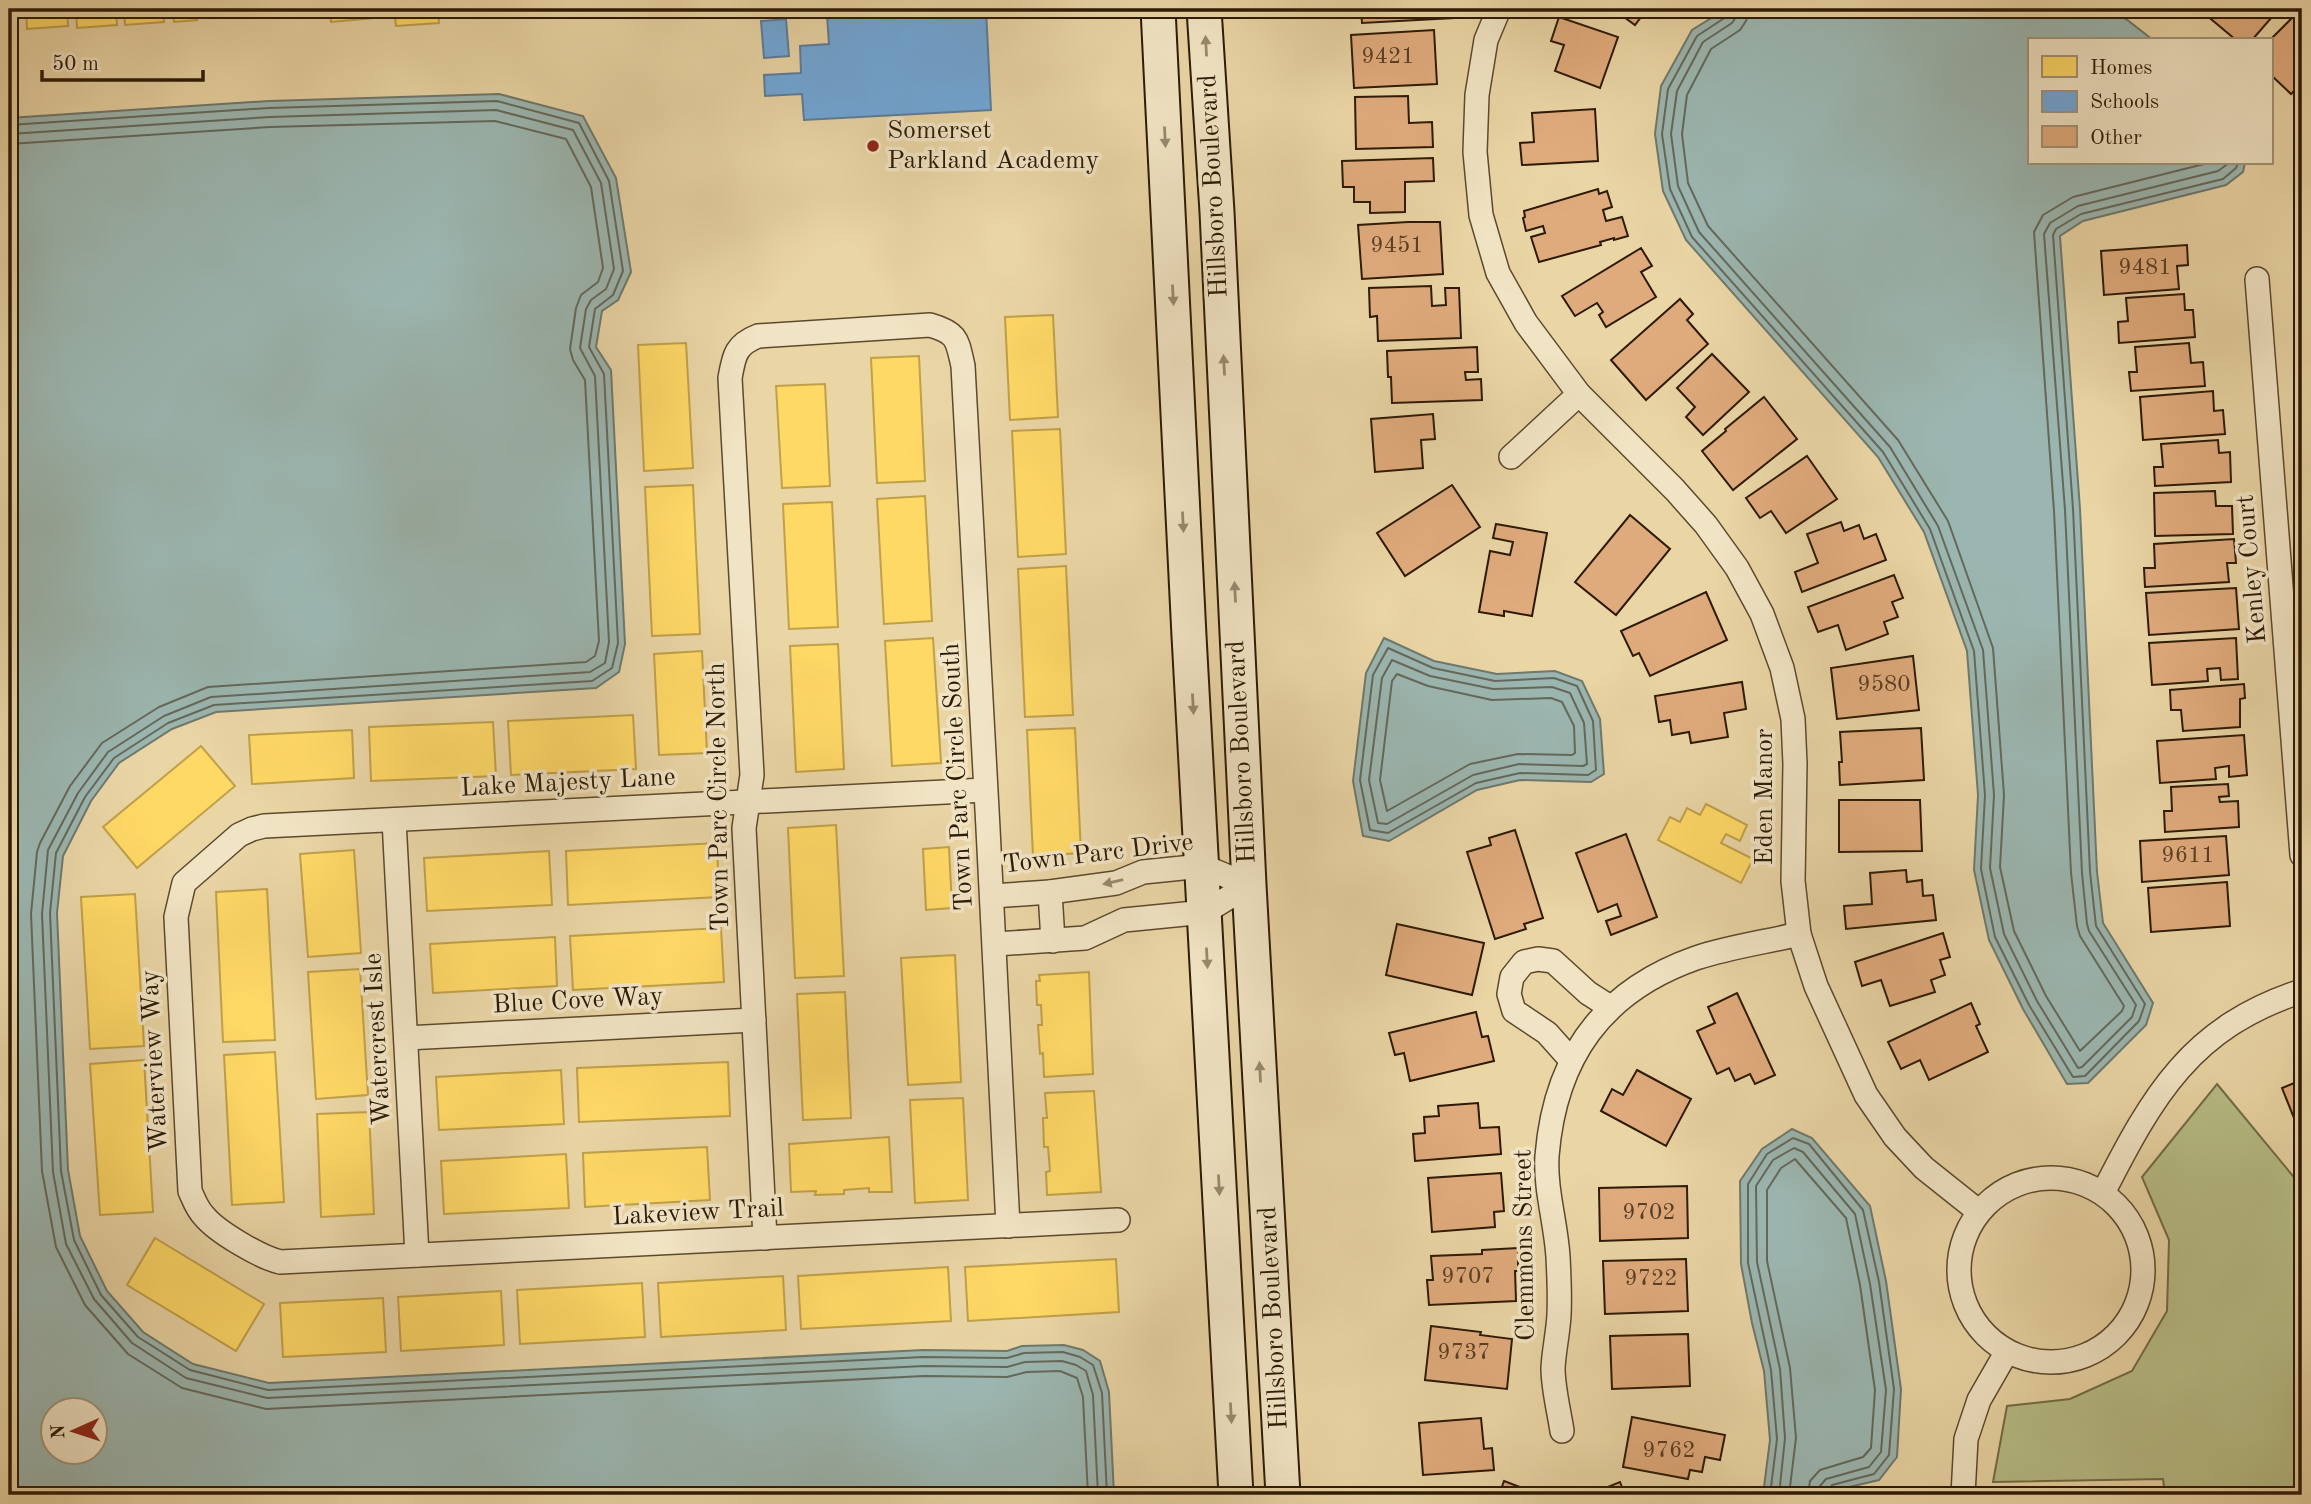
<svg xmlns="http://www.w3.org/2000/svg" width="2311" height="1504" viewBox="0 0 2311 1504" font-family="'Old Standard TT',serif">
<rect width="100%" height="100%" fill="#ead5a5"/>
<filter id="stains"><feTurbulence type="fractalNoise" baseFrequency=".00286" numOctaves="4"/><feColorMatrix values="0 0 0 0 .2 0 0 0 0 .09 0 0 0 0 .02 0 0 0 .5 -.17"/></filter>
<radialGradient id="worn" r=".72"><stop offset=".6" stop-color="#630" stop-opacity="0"/><stop offset="1" stop-color="#630" stop-opacity=".3"/></radialGradient>
<polygon fill="#b7bd86" stroke="#726c46" stroke-width="2" points="2217,1084 2302,1187 2302,1495 2165,1495 2163,1479 1993,1482 2007,1406 2070,1399 2132,1371 2167,1311 2169,1240 2142,1177"/>
<g fill="#9bb6b0" stroke="#6f786c" stroke-width="2" fill-rule="evenodd">
<polygon points="1726,9 2099,9 2126,19 2153,40 2029,40 2029,163 2245,163 2243,172 2226,185 2083,221 2060,236 2080,509 2097,872 2103,923 2153,1003 2146,1025 2088,1083 2067,1084 2023,1009 1989,940 1974,870 1978,795 1967,651 1924,532 1878,457 1686,240 1663,191 1655,134 1661,86 1692,30"/>
<path d="M499 94 583 116 616 178 631 272 618 300 602 311 596 347 611 370 625 644 619 672 596 688 216 712 172 729 119 763 91 801 63 856 57 913 68 1170 80 1236 107 1291 143 1332 193 1364 269 1383 923 1350 1007 1351 1022 1346 1064 1345 1083 1350 1100 1361 1109 1392 1114 1495H9V118L269 101ZM52 1410H94V1452H52Z"/>
<polygon points="1384,638 1434,661 1497,674 1555,671 1582,681 1600,719 1604,774 1591,782 1520,780 1477,790 1389,841 1363,836 1353,781 1366,673"/>
<polygon points="1792,1129 1812,1138 1870,1206 1886,1281 1901,1389 1897,1457 1879,1480 1815,1495 1763,1495 1770,1440 1764,1371 1752,1323 1741,1264 1740,1181 1762,1149"/>
</g>
<g fill="#ffd966" stroke="#c0a049" stroke-width="2">
<polygon points="26,9 67,9 68,26 27,29"/>
<polygon points="76,9 116,9 117,25 77,28"/>
<polygon points="124,9 163,9 164,22 125,25"/>
<polygon points="173,9 216,9 217,12 196,13 197,20 174,22"/>
<polygon points="276,9 319,9 276,12"/>
<polygon points="330,9 374,9 374,18 331,22"/>
<polygon points="394,9 438,9 439,23 396,26"/>
<polygon points="1053,315 1058,417 1010,420 1005,317"/>
<polygon points="686,343 693,468 644,471 638,345"/>
<polygon points="919,356 925,481 877,483 871,358"/>
<polygon points="825,384 830,486 782,488 776,386"/>
<polygon points="1060,429 1066,554 1018,557 1012,431"/>
<polygon points="693,485 700,634 652,636 645,487"/>
<polygon points="925,496 932,621 884,624 877,499"/>
<polygon points="832,502 838,627 789,629 783,504"/>
<polygon points="1066,566 1073,715 1025,717 1018,569"/>
<polygon points="933,638 941,763 892,766 885,641"/>
<polygon points="838,644 844,769 796,772 790,646"/>
<polygon points="702,651 707,753 659,755 654,654"/>
<polygon points="633,715 636,769 511,775 508,721"/>
<polygon points="493,722 496,776 371,781 369,727"/>
<polygon points="1075,728 1081,853 1033,856 1027,730"/>
<polygon points="352,730 354,778 252,784 249,735"/>
<polygon points="201,746 235,786 137,868 103,827"/>
<polygon points="1706,804 1747,825 1740,841 1726,834 1721,843 1753,859 1741,883 1658,840 1670,817 1680,822 1687,808 1700,815"/>
<polygon points="836,825 844,976 795,978 788,828"/>
<polygon points="717,843 719,897 568,905 566,851"/>
<polygon points="949,847 952,908 926,910 923,849"/>
<polygon points="354,850 361,953 308,957 300,854"/>
<polygon points="549,851 552,905 427,911 424,858"/>
<polygon points="267,889 275,1040 223,1042 216,892"/>
<polygon points="135,894 144,1046 90,1049 81,897"/>
<polygon points="721,928 724,982 573,990 570,936"/>
<polygon points="555,937 557,986 433,993 430,944"/>
<polygon points="955,955 961,1082 908,1085 901,958"/>
<polygon points="360,969 368,1095 316,1099 308,972"/>
<polygon points="1089,972 1093,1074 1044,1077 1043,1053 1040,1054 1038,1025 1042,1025 1041,1005 1037,1005 1036,981 1040,981 1039,975"/>
<polygon points="845,992 851,1118 803,1120 797,994"/>
<polygon points="275,1052 284,1202 232,1205 224,1055"/>
<polygon points="144,1060 153,1212 100,1215 90,1064"/>
<polygon points="728,1062 730,1116 579,1122 577,1068"/>
<polygon points="561,1070 564,1124 439,1130 436,1077"/>
<polygon points="1094,1091 1101,1192 1047,1195 1046,1172 1050,1171 1048,1147 1044,1147 1043,1118 1047,1118 1045,1093"/>
<polygon points="963,1098 968,1200 915,1203 910,1100"/>
<polygon points="369,1112 374,1214 321,1217 317,1114"/>
<polygon points="889,1137 892,1192 869,1192 869,1188 844,1190 844,1194 815,1195 816,1191 791,1192 789,1144"/>
<polygon points="707,1147 710,1200 585,1207 583,1153"/>
<polygon points="566,1154 569,1208 444,1214 441,1161"/>
<polygon points="155,1238 264,1304 236,1351 127,1285"/>
<polygon points="1116,1259 1119,1312 968,1321 965,1267"/>
<polygon points="948,1267 951,1321 801,1329 798,1276"/>
<polygon points="783,1276 786,1330 661,1337 658,1283"/>
<polygon points="642,1283 645,1337 520,1344 517,1290"/>
<polygon points="501,1291 504,1345 401,1351 398,1297"/>
<polygon points="383,1298 386,1352 283,1357 280,1303"/>
</g>
<g fill="#6fa8dc" stroke="#5b7d9c" stroke-width="2">
<polygon points="912,9 986,9 991,110 804,120 802,94 765,96 764,75 801,73 800,46 829,44 827,15 913,11"/>
<polygon points="786,19 789,56 764,58 761,21"/>
</g>
<g fill="none" stroke-linecap="round" stroke-linejoin="round">
<g stroke="#64685b" stroke-width="2">
<polyline points="1728,9 1726,17 1697,36 1668,89 1662,134 1670,189 1692,237 1883,452 1930,529 1974,651 1985,795 1981,869 1995,937 2029,1005 2073,1077 2085,1076 2139,1021 2145,1004 2096,926 2090,872 2073,509 2053,235 2056,229 2081,214 2223,179 2236,168 2238,163"/>
<polyline points="1737,9 1736,17 1732,23 1703,42 1677,91 1671,134 1678,186 1699,232 1890,447 1938,526 1983,650 1994,795 1990,868 2004,934 2037,1001 2078,1068 2082,1067 2132,1017 2136,1005 2089,931 2087,924 2082,873 2065,510 2044,234 2050,223 2078,206 2218,171 2229,163"/>
<polyline points="1748,9 1746,21 1740,30 1711,49 1687,95 1682,134 1688,183 1708,226 1898,440 1948,521 1993,648 2004,795 2000,867 2014,931 2046,996 2080,1051 2122,1011 2124,1006 2080,936 2077,926 2071,873 2054,511 2034,232 2043,215 2073,197 2208,163"/>
<polyline points="9,125 269,108 497,101 579,123 609,181 623,271 613,295 595,309 589,347 604,374 618,643 612,668 592,681 214,705 168,723 114,758 85,797 56,853 50,913 61,1171 74,1240 101,1295 138,1337 190,1370 268,1390 923,1357 1007,1358 1024,1353 1063,1352 1080,1357 1093,1365 1102,1393 1107,1495"/>
<polyline points="9,134 270,117 496,110 573,130 601,183 614,269 606,289 591,300 586,309 580,348 595,376 609,642 605,663 590,672 211,697 164,716 108,752 78,793 48,850 42,914 53,1172 66,1244 94,1299 132,1343 186,1378 267,1398 924,1366 1007,1367 1025,1362 1062,1361 1076,1365 1086,1371 1093,1395 1098,1495"/>
<polyline points="9,144 270,127 495,121 566,139 591,187 603,268 598,282 581,295 576,308 570,349 573,360 585,380 599,641 595,656 586,662 208,687 159,707 102,743 70,786 40,843 37,852 31,914 42,1171 56,1247 85,1305 128,1354 182,1388 266,1409 924,1376 1007,1377 1027,1372 1060,1371 1077,1378 1083,1397 1088,1495"/>
<polygon points="1388,648 1433,668 1495,681 1554,678 1577,686 1593,721 1596,770 1588,775 1520,773 1476,783 1388,833 1370,830 1360,780 1373,675"/>
<polygon points="1392,660 1430,676 1493,689 1552,687 1570,693 1584,723 1587,764 1583,766 1519,764 1473,775 1387,824 1378,823 1369,780 1382,678"/>
<polygon points="1397,674 1428,686 1492,700 1551,698 1562,702 1574,726 1575,753 1572,755 1518,754 1470,764 1387,811 1380,780 1392,681"/>
<polyline points="1770,1495 1777,1439 1771,1370 1748,1263 1748,1184 1767,1154 1793,1138 1809,1144 1863,1210 1879,1282 1894,1389 1889,1455 1874,1474 1832,1485 1828,1490 1827,1495"/>
<polyline points="1779,1495 1785,1438 1780,1369 1757,1262 1756,1186 1773,1160 1794,1148 1803,1152 1855,1214 1870,1284 1886,1390 1881,1452 1869,1467 1826,1479 1820,1486 1818,1495"/>
<polyline points="1789,1495 1796,1438 1790,1368 1767,1261 1767,1190 1781,1168 1795,1159 1846,1218 1860,1285 1875,1390 1871,1448 1863,1457 1820,1470 1810,1481 1808,1495"/>
</g>
</g>
<g fill="#e0ab7c" stroke="#2d1a06" stroke-width="2">
<polygon points="1361,9 1453,9 1454,18 1362,23"/>
<polygon points="1613,9 1647,9 1635,25"/>
<polygon points="2209,9 2279,9 2252,40 2236,40 2205,14"/>
<polygon points="2301,9 2302,83 2291,94 2271,75 2270,40"/>
<polygon points="1559,17 1618,37 1600,88 1555,71 1564,45 1551,41"/>
<polygon points="1434,30 1437,84 1354,88 1351,35"/>
<polygon points="1408,96 1409,123 1432,122 1433,147 1356,149 1355,97"/>
<polygon points="1595,109 1598,161 1522,165 1520,143 1534,142 1532,113"/>
<polygon points="1433,158 1434,181 1405,182 1405,212 1370,213 1370,202 1354,202 1354,187 1343,187 1342,161"/>
<polygon points="1598,189 1599,194 1607,191 1612,207 1603,210 1606,221 1622,217 1628,236 1614,240 1614,238 1600,242 1601,245 1539,262 1531,237 1545,233 1543,226 1526,231 1523,218 1525,217 1524,211"/>
<polygon points="1408,222 1440,222 1443,274 1362,279 1358,225"/>
<polygon points="2187,245 2188,265 2177,266 2179,289 2104,295 2101,251"/>
<polygon points="1641,248 1652,266 1641,272 1656,297 1606,327 1599,315 1603,312 1597,303 1575,316 1562,296"/>
<polygon points="1431,286 1432,306 1446,305 1445,288 1459,288 1461,338 1378,341 1377,316 1370,317 1369,288"/>
<polygon points="2184,294 2185,310 2193,310 2195,337 2119,343 2118,322 2128,321 2126,298"/>
<polygon points="1680,299 1693,314 1687,320 1708,344 1646,400 1611,360"/>
<polygon points="2189,343 2191,363 2203,362 2205,386 2131,391 2129,372 2137,372 2135,347"/>
<polygon points="1477,347 1478,372 1465,372 1466,380 1481,379 1482,400 1392,403 1391,377 1388,377 1387,351"/>
<polygon points="1712,354 1749,392 1703,435 1686,417 1695,407 1677,388"/>
<polygon points="2213,391 2214,411 2223,410 2225,434 2143,440 2140,397"/>
<polygon points="1764,397 1797,439 1733,490 1702,451 1726,431 1725,429"/>
<polygon points="1433,414 1435,439 1421,440 1423,468 1375,472 1371,419"/>
<polygon points="2218,440 2219,453 2230,452 2231,482 2155,486 2154,467 2163,467 2161,444"/>
<polygon points="1807,456 1837,499 1786,533 1771,511 1760,518 1746,498"/>
<polygon points="1452,485 1480,527 1405,576 1377,533"/>
<polygon points="2215,491 2216,506 2232,506 2233,534 2155,536 2154,493"/>
<polygon points="1630,515 1670,549 1616,615 1575,582"/>
<polygon points="1841,522 1844,531 1859,525 1864,539 1876,534 1886,560 1802,592 1795,572 1818,563 1807,534"/>
<polygon points="1496,524 1547,533 1532,616 1504,611 1504,616 1479,612 1490,551 1510,555 1513,542 1493,538"/>
<polygon points="2234,539 2236,563 2227,563 2229,582 2145,587 2144,568 2155,568 2154,544"/>
<polygon points="1894,575 1903,598 1892,602 1898,617 1884,622 1888,634 1846,650 1838,625 1818,632 1808,607"/>
<polygon points="2236,588 2239,629 2149,635 2146,593"/>
<polygon points="1706,592 1727,640 1650,676 1639,653 1633,656 1621,631"/>
<polygon points="2236,638 2238,679 2221,680 2220,668 2207,669 2208,681 2152,685 2149,643"/>
<polygon points="1913,656 1919,710 1837,719 1831,668"/>
<polygon points="1742,682 1746,709 1724,713 1728,737 1691,743 1689,732 1672,735 1670,720 1659,722 1655,696"/>
<polygon points="2244,684 2245,698 2240,699 2240,727 2183,731 2181,710 2171,710 2170,690"/>
<polygon points="1921,728 1924,780 1840,785 1839,762 1842,762 1840,732"/>
<polygon points="2244,735 2247,775 2229,777 2229,766 2215,768 2216,779 2160,783 2157,741"/>
<polygon points="2228,784 2229,796 2219,797 2220,802 2238,801 2239,827 2165,832 2164,811 2172,811 2171,787"/>
<polygon points="1839,800 1920,800 1922,851 1839,852"/>
<polygon points="1515,830 1543,918 1524,924 1526,929 1495,939 1467,852 1491,845 1489,838"/>
<polygon points="1626,834 1657,917 1611,935 1606,921 1621,916 1617,904 1598,912 1576,853"/>
<polygon points="2226,836 2229,875 2142,882 2140,841"/>
<polygon points="1906,870 1907,882 1922,880 1923,896 1933,895 1936,920 1846,929 1844,906 1872,904 1870,873"/>
<polygon points="2227,882 2230,926 2151,932 2148,888"/>
<polygon points="1397,924 1484,943 1472,995 1386,975"/>
<polygon points="1943,933 1950,957 1940,960 1945,975 1931,980 1935,992 1890,1006 1881,980 1862,986 1855,962"/>
<polygon points="1737,993 1775,1075 1755,1084 1750,1074 1735,1081 1729,1068 1717,1074 1697,1031 1715,1023 1708,1007"/>
<polygon points="1971,1003 1980,1024 1976,1026 1988,1052 1929,1080 1920,1060 1901,1069 1888,1042"/>
<polygon points="1476,1012 1482,1037 1488,1036 1494,1061 1410,1081 1404,1053 1395,1055 1389,1033"/>
<polygon points="2302,1067 2302,1138 2282,1088 2302,1080 2297,1070"/>
<polygon points="1637,1070 1691,1099 1666,1146 1601,1111 1612,1089 1623,1095"/>
<polygon points="1478,1103 1480,1128 1499,1127 1501,1154 1415,1161 1413,1134 1425,1133 1424,1117 1439,1116 1438,1106"/>
<polygon points="1501,1173 1504,1211 1494,1212 1495,1227 1432,1232 1428,1178"/>
<polygon points="1687,1186 1688,1238 1600,1241 1599,1188"/>
<polygon points="1518,1248 1518,1271 1515,1271 1516,1301 1429,1305 1427,1280 1433,1280 1431,1256 1482,1254 1482,1250"/>
<polygon points="1686,1259 1688,1311 1605,1314 1603,1261"/>
<polygon points="1431,1326 1481,1332 1480,1335 1512,1339 1507,1389 1425,1380"/>
<polygon points="1688,1334 1690,1386 1612,1389 1610,1336"/>
<polygon points="1632,1417 1725,1435 1720,1460 1705,1457 1702,1472 1690,1470 1688,1479 1623,1467"/>
<polygon points="1481,1418 1484,1449 1492,1448 1494,1470 1423,1475 1419,1423"/>
<polygon points="1504,1481 1541,1495 1499,1495"/>
<polygon points="1620,1482 1625,1495 1588,1495"/>
</g>
<g fill="none" stroke-linecap="round" stroke-linejoin="round">
<g stroke="#5c492e" stroke-width="26">
<g id="street">
<polyline points="1499,9 1486,40 1477,95 1475,152 1481,215 1498,273 1526,323 1579,394 1675,490 1706,525 1737,568 1762,614 1782,668 1793,719 1795,764 1793,881 1799,934 1816,986 1866,1095 1895,1137 1924,1168 1978,1211"/>
<polyline points="2257,279 2302,855"/>
<polyline points="1511,457 1579,394"/>
<path d="M985 790 264 826 252 829 239 835 184 883 176 917 190 1191C194 1200 197 1209 204 1216 217 1232 260 1257 280 1262L1118 1220"/>
<polyline points="394,820 417,1255"/>
<polyline points="1050,892 1053,941"/>
<polyline points="993,896 1050,892 1116,883 1143,872 1202,866 1249,885"/>
<polyline points="996,944 1085,938 1124,920 1205,912 1249,885"/>
<polyline points="406,1038 754,1020"/>
<polyline points="1571,1060 1547,1033 1514,1011 1509,994 1512,977 1524,962 1538,959 1553,961 1588,993 1610,1007"/>
<circle cx="2051" cy="1270" r="92"/>
<path d="M2103 1193C2153 1095 2191 1027 2302 991"/>
<path d="M765 1238 744 828 752 775 730 378C734 356 735 345 758 336L930 325C958 333 957 340 963 366 978 653 995 939 1008 1226"/>
<path d="M1562 1431C1559 1411 1553 1388 1553 1368 1554 1350 1558 1333 1559 1315 1560 1296 1559 1276 1558 1257 1556 1223 1545 1190 1547 1156 1555 1057 1602 991 1696 958 1729 947 1766 942 1799 934"/>
<polyline points="1963,1495 1966,1439 1979,1400 2006,1353"/>
</g>
</g>
<g stroke="#2d1a06" stroke-width="37">
<g id="secondary">
<polyline points="1158,9 1189,636 1236,1495"/>
<polyline points="1204,9 1217,212 1249,885 1283,1495"/>
</g>
</g>
<use href="#street" stroke="#f1e4c4" stroke-width="23"/>
<use href="#secondary" stroke="#f1e4c4" stroke-width="33"/>
</g>
<defs><path id="oneway-solid" d="M-6-.8H1V-3.2L6.5 0L1 3.2V.8H-6Z" transform="scale(1.75)"/></defs>
<g fill="#99896e">
<use href="#oneway-solid" transform="translate(1206 46) rotate(-93)"/>
<use href="#oneway-solid" transform="translate(1165 137) rotate(87)"/>
<use href="#oneway-solid" transform="translate(1173 295) rotate(87)"/>
<use href="#oneway-solid" transform="translate(1224 365) rotate(-93)"/>
<use href="#oneway-solid" transform="translate(1183 522) rotate(87)"/>
<use href="#oneway-solid" transform="translate(1235 592) rotate(-93)"/>
<use href="#oneway-solid" transform="translate(1193 704) rotate(87)"/>
<use href="#oneway-solid" transform="translate(1113 882) rotate(167)"/>
<use href="#oneway-solid" transform="translate(1207 958) rotate(87)"/>
<use href="#oneway-solid" transform="translate(1260 1072) rotate(-93)"/>
<use href="#oneway-solid" transform="translate(1219 1185) rotate(87)"/>
<use href="#oneway-solid" transform="translate(1231 1413) rotate(87)"/>
</g>
<circle fill="#8f2418" stroke="#f1e4c4" stroke-width="2.5" cx="873" cy="146" r="7"/>
<g text-anchor="middle" dominant-baseline="central" stroke-width="7" stroke-linejoin="round" paint-order="stroke">
<g font-size="23" fill="#5a3e24">
<text x="1388" y="56">9421</text>
<text x="1397" y="245">9451</text>
<text x="2145" y="267">9481</text>
<text x="1884" y="684">9580</text>
<text x="2188" y="855">9611</text>
<text x="1649" y="1212">9702</text>
<text x="1468" y="1276">9707</text>
<text x="1651" y="1278">9722</text>
<text x="1464" y="1352">9737</text>
<text x="1669" y="1450">9762</text>
</g>
<g font-size="26" fill="#2d1a06" stroke="#f1e4c4" text-anchor="start">
<text x="887" y="131">Somerset<tspan x="887" dy="30">Parkland Academy</tspan></text>
</g>
<g font-size="26" fill="#2d1a06" stroke="#f1e4c4">
<text transform="translate(1214 186) rotate(-93)">Hillsboro Boulevard</text>
<text transform="translate(2252 569) rotate(-95)">Kenley Court</text>
<text transform="translate(1242 752) rotate(-93)">Hillsboro Boulevard</text>
<text transform="translate(958 777) rotate(-93)">Town Parc Circle South</text>
<text transform="translate(568 783) rotate(-3)">Lake Majesty Lane</text>
<text transform="translate(719 797) rotate(-91)">Town Parc Circle North</text>
<text transform="translate(1765 797) rotate(-90)">Eden Manor</text>
<text transform="translate(1098 854) rotate(-7)">Town Parc Drive</text>
<text transform="translate(578 1001) rotate(-3)">Blue Cove Way</text>
<text transform="translate(378 1039) rotate(-93)">Watercrest Isle</text>
<text transform="translate(155 1061) rotate(-93)">Waterview Way</text>
<text transform="translate(698 1213) rotate(-3)">Lakeview Trail</text>
<text transform="translate(1525 1245) rotate(-91)">Clemmons Street</text>
<text transform="translate(1274 1318) rotate(-93)">Hillsboro Boulevard</text>
</g>
</g>
<rect width="2311" height="1504" fill="none" stroke="#ead5a5" stroke-width="35"/>
<rect x="10" y="10" width="2290" height="1483" fill="none" stroke="#2d1a06" stroke-width="3.5"/>
<rect x="18" y="18" width="2276" height="1469" fill="none" stroke="#2d1a06" stroke-width="2"/>
<rect x="2028" y="38" width="245" height="126" fill="#f1e4c4" stroke="#a39378" stroke-width="2"/>
<rect x="2042" y="56" width="35" height="21" fill="#ffd966" stroke="#a39378" stroke-width="2"/>
<text x="2090" y="74" font-size="21" fill="#2d1a06">Homes</text>
<rect x="2042" y="91" width="35" height="21" fill="#6fa8dc" stroke="#a39378" stroke-width="2"/>
<text x="2090" y="108" font-size="21" fill="#2d1a06">Schools</text>
<rect x="2042" y="126" width="35" height="21" fill="#e0ab7c" stroke="#a39378" stroke-width="2"/>
<text x="2090" y="144" font-size="21" fill="#2d1a06">Other</text>
<g transform="translate(74 1431) rotate(267)"><circle r="33" fill="#f1e4c4" stroke="#a39378" stroke-width="2"/>
<path d="M0-5L12 26L0 18L-12 26Z" fill="#8f2418"/>
<text y="-10" font-size="19" font-weight="bold" text-anchor="middle" fill="#2d1a06">N</text>
</g>
<path d="M42 70v10h161v-10" fill="none" stroke="#2d1a06" stroke-width="3.5"/>
<text x="52" y="70" font-size="21" fill="#2d1a06" stroke="#f1e4c4" stroke-width="5" paint-order="stroke">50 m</text>
<rect width="100%" height="100%" filter="url(#stains)"/>
<rect width="100%" height="100%" fill="url(#worn)"/>
</svg>
